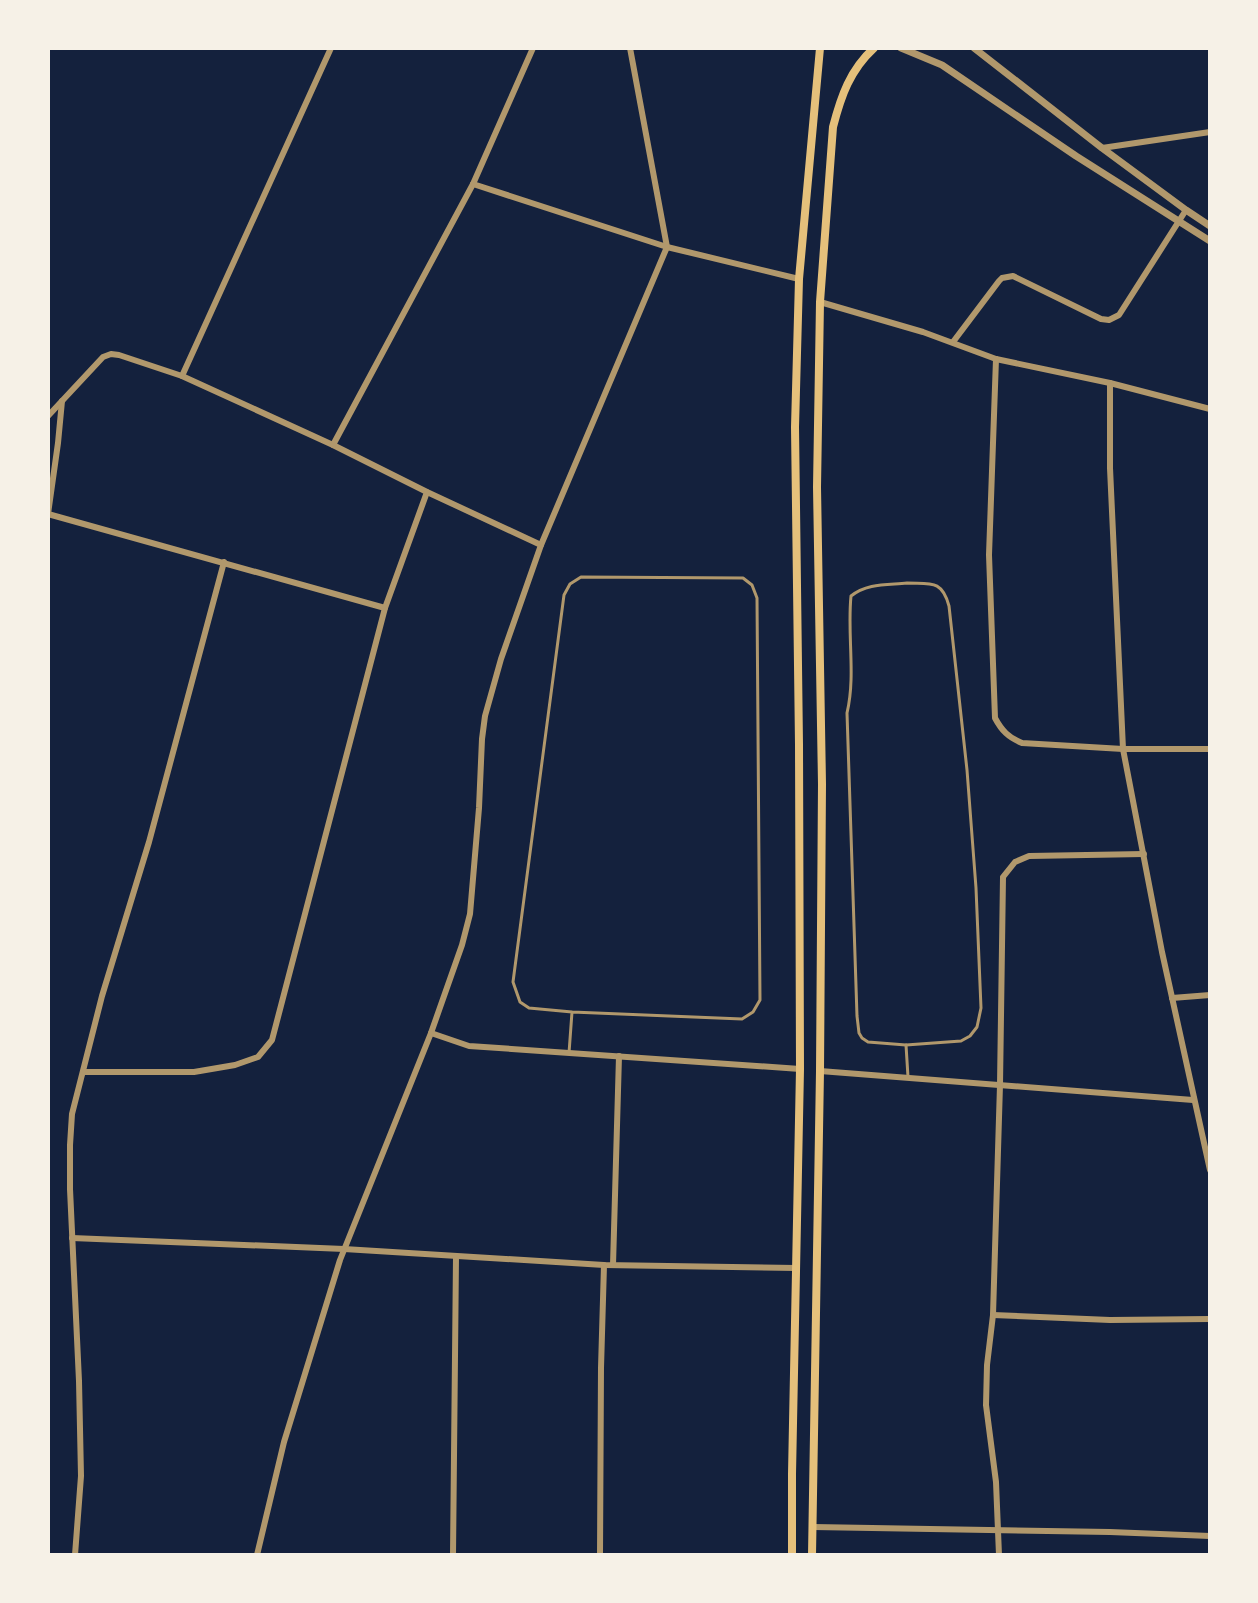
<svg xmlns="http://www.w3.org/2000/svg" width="1258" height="1603" viewBox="0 0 1258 1603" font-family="'Roboto Serif',serif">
<rect width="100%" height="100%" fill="#14213d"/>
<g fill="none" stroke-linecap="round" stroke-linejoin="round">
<g stroke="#b1986c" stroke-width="3">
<path d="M907 583C930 584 942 579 949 606L967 770 976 888 981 1008 977 1027 970 1036 961 1041 906 1045 868 1042 862 1038 859 1033 857 1016 847 713C856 675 847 635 851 596 867 583 887 585 907 583Z"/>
<polyline points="906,1045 908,1077"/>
<polyline points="569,1053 572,1012 529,1008 520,1002 513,982 564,595 570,584 581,577 743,578 752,585 757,598 760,1000 753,1012 742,1019 572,1012"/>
</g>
<g stroke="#b1986c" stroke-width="6">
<polyline points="1102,148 1210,132"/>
<polyline points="473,184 667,247 799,279"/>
<polyline points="820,302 923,332 996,359 1110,383 1210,409"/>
<polyline points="953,342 999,281 1002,278 1013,276 1101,319 1109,320 1119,315 1186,210"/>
<path d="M996 359 989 555 995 718C1002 731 1008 737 1022 743L1123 749H1210"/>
<polyline points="182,376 331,48"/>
<polyline points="1110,383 1110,468 1123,749 1162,952 1210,1170"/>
<polyline points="48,416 103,357 111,354 119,355 182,376 333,445 427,492 541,545"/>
<polyline points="333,445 473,184 533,48"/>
<polyline points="48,514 385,608"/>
<polyline points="48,514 58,443 62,401"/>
<polyline points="1172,998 1210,995"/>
<polyline points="431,1033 469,1046 800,1069"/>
<polyline points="820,1071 1193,1100"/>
<polyline points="83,1072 194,1072 235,1065 258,1057 272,1040 385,608 427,492"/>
<polyline points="72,1238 344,1249 604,1265 796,1268"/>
<polyline points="613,1265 619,1056"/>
<polyline points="993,1315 1110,1320 1210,1319"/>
<polyline points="813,1527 1110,1532 1210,1536"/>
<polyline points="75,1555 81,1476 79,1381 70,1189 70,1145 72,1114 102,996 149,842 224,562"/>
<polyline points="257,1555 284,1442 340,1260 431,1033 462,945 470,914 479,808 482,739 485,716 501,659 541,545 667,247 630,48"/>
<polyline points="453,1555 456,1257"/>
<polyline points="600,1555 601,1368 604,1265"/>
<polyline points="999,1555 996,1482 986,1405 987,1365 993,1315 1000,1085 1003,877 1015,862 1029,856 1144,854"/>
</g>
<g stroke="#b1986c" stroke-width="7">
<polyline points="901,48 942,65 1076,156 1210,241"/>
<polyline points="974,48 1102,148 1186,210 1210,226"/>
</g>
<g stroke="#e5c07b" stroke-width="8">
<polyline points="792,1555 792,1474 800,1069 799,744 795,427 799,279 820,48"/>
<path d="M812 1555 820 1071 822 784 817 487 820 302 833 127C841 96 850 70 874 48"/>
</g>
</g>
<rect width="1258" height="1603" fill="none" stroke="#f6f1e7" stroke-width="100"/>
</svg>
